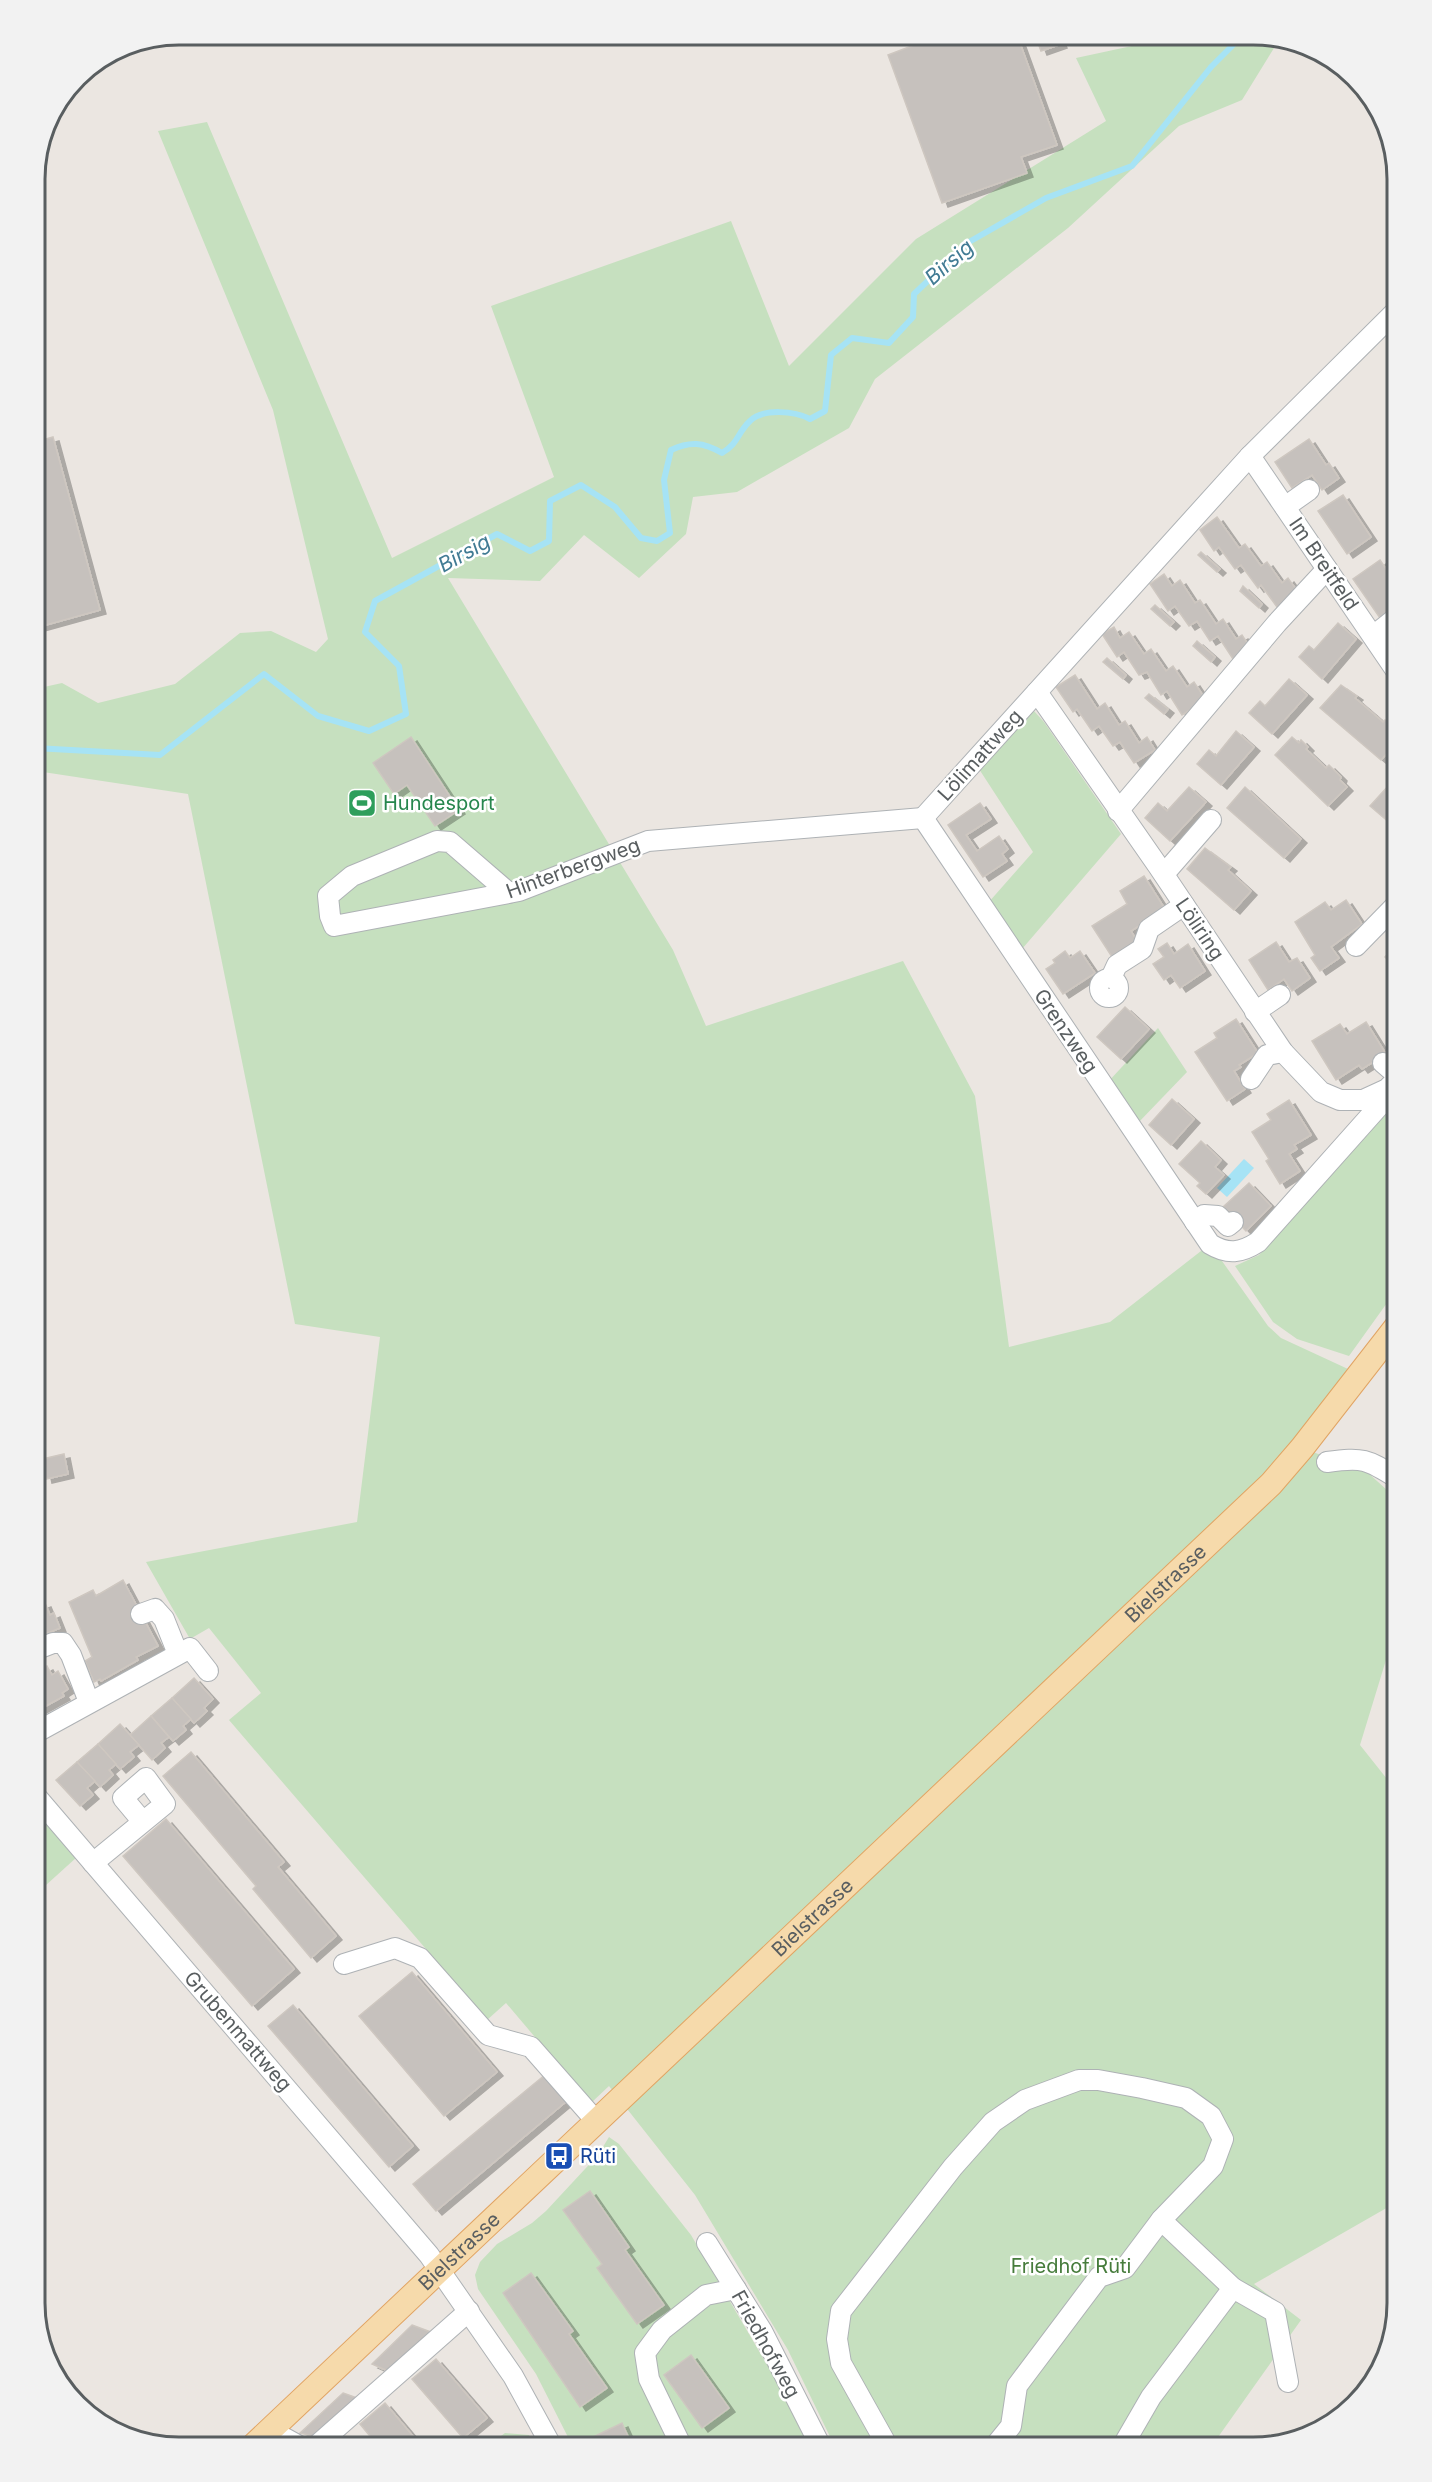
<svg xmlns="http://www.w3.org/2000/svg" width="1432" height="2482" viewBox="0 0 1432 2482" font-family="Inter,sans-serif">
<defs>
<filter id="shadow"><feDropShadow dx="6" dy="4" stdDeviation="0" flood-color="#0004"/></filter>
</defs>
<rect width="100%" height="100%" fill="#ebe6e1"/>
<g fill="#c6e0bf">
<polygon points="1183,35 1263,35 1279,40 1242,100 1179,126 1068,228 875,379 849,428 737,492 693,497 686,534 639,578 584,535 540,581 448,578 673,950 706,1026 903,961 975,1096 1009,1347 1110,1322 1210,1244 1268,1326 1281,1338 1361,1375 1302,1448 1367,1472 1397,1499 1397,1624 1360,1745 1391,1784 1397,1774 1397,2202 1254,2284 1301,2320 1211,2447 835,2447 788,2350 695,2195 609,2086 591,2103 506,2003 487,2020 229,1720 261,1693 209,1628 190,1639 146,1562 357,1522 380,1337 295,1324 188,794 43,772 35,775 35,689 62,683 98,703 175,684 240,633 271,631 316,652 328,639 273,410 158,131 207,122 392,558 554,477 491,306 731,221 789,366 916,239 1106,121 1076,58"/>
<polygon points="1034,711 1044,722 1121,834 1022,949 988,903 1033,852 979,769 1021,716"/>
<polygon points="1158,1028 1187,1072 1137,1124 1108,1082"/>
<polygon points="1397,1098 1397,1289 1349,1356 1297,1339 1273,1322 1235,1266 1259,1255"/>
<polygon points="35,1811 77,1857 35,1895"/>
<polygon points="609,2137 619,2144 691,2235 776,2380 810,2447 573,2447 536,2374 478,2289 475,2275 480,2262 497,2244 532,2223 546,2211 598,2155"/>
<polygon points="505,2433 529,2435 535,2447 486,2447"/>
</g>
<polygon fill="#a6e3f5" points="1244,1159 1254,1168 1227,1197 1217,1188"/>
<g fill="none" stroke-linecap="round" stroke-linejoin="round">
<path stroke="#a6e3f5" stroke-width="6" d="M35 748 160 755 264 674 318 716 369 731 406 714 399 666 365 632 375 601 497 534 530 551 549 541 550 501 581 485 615 507 641 538 657 541 670 533 664 480 671 450C690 441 703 442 722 453 739 443 737 433 750 421 763 408 795 411 810 419L825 411 831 355 852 338 889 343 913 317 914 294 969 242 1046 198 1132 166 1211 67 1243 35"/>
</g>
<g fill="#c6c1bd" stroke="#cec7c0" stroke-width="1.5" filter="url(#shadow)">
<polygon points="920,35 1017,35 1057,145 1021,157 1027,173 942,203 888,55 922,42"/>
<polygon points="1035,35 1057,35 1061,44 1041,51"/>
<polygon points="53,437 100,610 35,628 35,442"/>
<polygon points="1309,439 1326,465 1329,463 1339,478 1322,490 1312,475 1292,488 1275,462"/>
<polygon points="1343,495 1371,537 1347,554 1318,511"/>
<polygon points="1217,517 1239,548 1245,544 1261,566 1267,562 1282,583 1288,578 1298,592 1277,607 1261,585 1258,588 1241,565 1235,569 1219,547 1214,551 1200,530"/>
<polygon points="1201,552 1220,569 1217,572 1198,555"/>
<polygon points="1380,560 1397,585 1397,606 1380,618 1353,579"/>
<polygon points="1164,574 1172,586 1180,580 1195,603 1200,600 1216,624 1223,619 1236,639 1242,635 1250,647 1233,659 1218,636 1210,641 1197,621 1189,626 1175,606 1168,611 1150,584"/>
<polygon points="1243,586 1262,604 1259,608 1240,591"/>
<polygon points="1155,605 1174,622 1170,626 1151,609"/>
<polygon points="1338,623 1356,639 1322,679 1299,657 1309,646 1314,650"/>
<polygon points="1114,627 1120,638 1129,632 1144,654 1151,649 1166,671 1173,666 1187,687 1194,682 1206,700 1182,715 1167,691 1161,695 1147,672 1139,675 1124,652 1117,657 1102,634"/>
<polygon points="1197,641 1215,657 1211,662 1193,646"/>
<polygon points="1107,658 1126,675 1123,679 1103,662"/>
<polygon points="1075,675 1097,709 1105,703 1119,725 1125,721 1139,743 1147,737 1155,750 1134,763 1120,742 1113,746 1099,726 1092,731 1077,709 1073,712 1056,687"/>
<polygon points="1289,679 1307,695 1272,734 1249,713 1260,701 1265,706"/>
<polygon points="1341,685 1357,696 1355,698 1383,722 1385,720 1393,726 1391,728 1397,734 1397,742 1381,760 1320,708"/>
<polygon points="1149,694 1168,709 1164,714 1145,698"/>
<polygon points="1236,731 1254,747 1221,785 1197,764 1209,750 1216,756"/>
<polygon points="411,737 459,810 435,826 407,785 394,794 373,763"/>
<polygon points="1292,737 1299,743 1301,740 1308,747 1306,749 1326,768 1329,765 1341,777 1340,780 1347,787 1328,806 1275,755"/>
<polygon points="1389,785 1397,792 1397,817 1391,824 1370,806"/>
<polygon points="1189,787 1206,802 1170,841 1145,818 1158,803 1167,811"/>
<polygon points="1245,787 1301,839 1284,858 1227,808"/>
<polygon points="980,803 991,819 966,835 977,851 999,836 1008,849 1002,854 1007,861 983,877 948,825"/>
<polygon points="1205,848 1231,867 1228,870 1251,891 1234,910 1187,869"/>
<polygon points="1144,876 1165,909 1131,931 1138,943 1114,960 1092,926 1127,904 1120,891"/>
<polygon points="1346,900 1362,924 1331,947 1339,958 1320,971 1311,958 1315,955 1295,922 1325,902 1331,910"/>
<polygon points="1397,934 1397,969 1385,957 1393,948 1389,944"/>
<polygon points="1276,942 1289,962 1297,958 1310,978 1292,991 1284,979 1268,990 1249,960"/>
<polygon points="1167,943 1174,954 1188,944 1205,971 1180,988 1171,975 1164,980 1153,964 1164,957 1158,949"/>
<polygon points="1065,951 1070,958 1080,951 1095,973 1063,994 1046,969 1055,963 1053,960"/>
<polygon points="1125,1007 1149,1029 1121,1059 1097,1037"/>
<polygon points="1236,1019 1258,1053 1239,1065 1241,1067 1234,1071 1245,1089 1227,1101 1195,1052 1217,1038 1214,1033"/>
<polygon points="1366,1022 1386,1054 1362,1069 1359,1065 1336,1080 1312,1041 1340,1024 1347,1034"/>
<polygon points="1172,1099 1194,1119 1171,1145 1149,1125"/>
<polygon points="1289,1100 1311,1135 1294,1145 1297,1149 1289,1154 1300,1171 1280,1184 1266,1161 1269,1159 1252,1132 1271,1120 1267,1114"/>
<polygon points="1201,1141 1221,1160 1215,1167 1224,1175 1206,1194 1197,1186 1200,1183 1179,1164"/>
<polygon points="1249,1183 1271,1206 1246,1231 1223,1207"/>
<polygon points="1397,1417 1397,1439 1387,1431"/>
<polygon points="64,1454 68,1474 46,1479 42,1459"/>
<polygon points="123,1580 158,1646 136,1657 138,1660 101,1681 100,1679 94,1682 85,1661 92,1657 69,1602 93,1590 96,1596"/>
<polygon points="45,1603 50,1615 54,1613 60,1628 35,1638 35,1607"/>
<polygon points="47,1666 52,1675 58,1671 68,1689 62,1693 64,1696 35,1712 35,1672"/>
<polygon points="194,1678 213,1699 204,1708 207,1711 194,1723 172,1698"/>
<polygon points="172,1698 191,1719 183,1726 186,1730 173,1741 151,1716"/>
<polygon points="151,1716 169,1737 161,1743 165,1748 152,1760 130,1735"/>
<polygon points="120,1724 139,1745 130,1752 134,1757 120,1769 98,1744"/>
<polygon points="98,1744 116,1764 109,1770 113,1775 100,1787 77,1762"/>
<polygon points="191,1752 284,1862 278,1867 336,1936 311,1958 253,1889 256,1886 163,1776"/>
<polygon points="77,1762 95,1781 87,1788 93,1795 80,1806 56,1780"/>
<polygon points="166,1819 294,1969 252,2006 123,1856"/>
<polygon points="412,1972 497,2072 444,2116 359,2016"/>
<polygon points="293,2005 413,2146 389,2167 268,2026"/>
<polygon points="546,2074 568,2100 436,2211 413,2184"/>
<polygon points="590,2191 629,2247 625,2250 664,2305 637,2324 597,2268 602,2264 563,2210"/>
<polygon points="531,2273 573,2331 569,2334 607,2388 580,2407 503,2293"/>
<polygon points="412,2325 431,2332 388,2371 372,2364"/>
<polygon points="691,2355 729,2408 702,2428 664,2375"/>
<polygon points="436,2359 487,2418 463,2438 412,2379"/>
<polygon points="343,2393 360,2399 317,2437 300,2433"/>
<polygon points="385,2403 422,2447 379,2447 360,2424"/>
<polygon points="622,2423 632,2445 627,2447 587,2447 585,2441"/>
<polygon points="730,2439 736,2447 717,2447"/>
</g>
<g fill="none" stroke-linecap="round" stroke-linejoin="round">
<g stroke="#aeb2b5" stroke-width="22">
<g id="minor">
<polyline points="1250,456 1397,672"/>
<polyline points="1285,507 1309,490"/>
<polyline points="1373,636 1397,617"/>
<polyline points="1037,692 1158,866 1283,1052 1321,1092 1340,1100 1363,1100 1387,1089 1397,1079"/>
<polyline points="1118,811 1277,623 1327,569"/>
<path d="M923 818 1210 1244C1228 1255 1241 1253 1258 1242L1380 1105 1387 1089"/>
<polyline points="923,818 1250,456 1397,310"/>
<polyline points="1164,874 1211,820"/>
<polyline points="509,893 450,842 437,841 352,876 328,896 330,916 334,926 519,891 648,841 923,818"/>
<polyline points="1356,946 1397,904"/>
<polyline points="1111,978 1117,965 1142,949 1149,929 1184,905"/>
<circle cx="1109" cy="988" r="9"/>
<polyline points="1255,1012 1280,995"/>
<polyline points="1383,1063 1397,1075"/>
<polyline points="1251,1079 1267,1055 1283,1052"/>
<polyline points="1195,1222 1204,1215 1218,1216 1228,1226 1233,1222"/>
<path d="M1327 1462C1363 1457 1367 1459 1397 1478"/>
<polyline points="141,1614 155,1609 164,1619 178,1654"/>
<polyline points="35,1650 53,1643 63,1643 71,1655 89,1702"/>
<polyline points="35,1733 190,1648 208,1671"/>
<polyline points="35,1795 429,2255 513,2376 552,2447"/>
<polyline points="93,1863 165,1804 146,1778 123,1798 143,1822"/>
<polyline points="344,1964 395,1948 420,1958 488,2035 531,2047 596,2121"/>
<polyline points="707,2243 762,2331 821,2447"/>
<polyline points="270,2430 301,2447"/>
<polyline points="315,2447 469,2311"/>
<polyline points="682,2447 649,2379 645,2353 662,2330 706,2295 736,2289"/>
<polyline points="888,2447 841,2363 837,2339 841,2311 953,2167 993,2122 1025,2100 1079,2080 1098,2080 1142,2088 1186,2098 1211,2116 1223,2139 1213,2166 1161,2220"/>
<polyline points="994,2447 1011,2426 1017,2386 1099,2277 1125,2268 1161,2220 1233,2288 1275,2312 1288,2382"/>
<polyline points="1122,2447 1151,2397 1233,2288"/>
</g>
</g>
<g stroke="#e1a463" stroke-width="26">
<g id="major">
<path id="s1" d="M252 2447 1271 1484 1302 1448 1397 1326"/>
</g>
</g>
<use href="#minor" stroke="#fff" stroke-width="20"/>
<use href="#major" stroke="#f6daab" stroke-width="24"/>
</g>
<defs>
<g id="stadium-square" transform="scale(1.5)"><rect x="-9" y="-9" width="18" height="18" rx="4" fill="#2e9e5b" stroke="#fff"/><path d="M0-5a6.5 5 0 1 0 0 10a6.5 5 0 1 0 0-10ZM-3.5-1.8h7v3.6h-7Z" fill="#fff"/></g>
<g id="bus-square" transform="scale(1.5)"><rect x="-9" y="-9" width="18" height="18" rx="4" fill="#1a4fb4" stroke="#fff"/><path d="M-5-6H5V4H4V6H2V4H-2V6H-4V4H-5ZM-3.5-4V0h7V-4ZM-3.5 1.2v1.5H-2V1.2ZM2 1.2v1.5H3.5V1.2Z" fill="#fff"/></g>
</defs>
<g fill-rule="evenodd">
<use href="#stadium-square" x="362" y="803"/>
<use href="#bus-square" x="559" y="2156"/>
</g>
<g text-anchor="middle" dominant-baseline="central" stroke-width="5" stroke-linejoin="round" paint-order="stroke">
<g font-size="20" fill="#595e60" stroke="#fff">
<text transform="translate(1324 564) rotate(56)">Im Breitfeld</text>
<text transform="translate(980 755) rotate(-48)">Lölimattweg</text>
<text transform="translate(573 868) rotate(-20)">Hinterbergweg</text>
<text transform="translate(1200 929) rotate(56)">Löliring</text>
<text transform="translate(1066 1031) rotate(56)">Grenzweg</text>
<text stroke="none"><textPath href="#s1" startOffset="1257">Bielstrasse</textPath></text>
<text stroke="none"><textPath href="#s1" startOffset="771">Bielstrasse</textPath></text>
<text transform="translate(238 2031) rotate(49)">Grubenmattweg</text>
<text stroke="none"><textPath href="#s1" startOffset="285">Bielstrasse</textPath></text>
<text transform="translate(766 2344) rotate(61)">Friedhofweg</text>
</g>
<g font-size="20" fill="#27864d" stroke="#fff" text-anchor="start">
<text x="383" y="803">Hundesport</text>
</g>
<g font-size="20" fill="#164399" stroke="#fff" text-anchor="start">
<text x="580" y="2156">Rüti</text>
</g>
<g font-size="20" fill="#467c3c" stroke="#fff">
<text x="1071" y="2266">Friedhof Rüti</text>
</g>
<g font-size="21" font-style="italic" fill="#417b94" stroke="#fff">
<text transform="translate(949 262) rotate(-41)">Birsig</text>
<text transform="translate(464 553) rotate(-29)">Birsig</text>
</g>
</g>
<path d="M0 0H1432V2482H0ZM179 45H1253A134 134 0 0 1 1387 179V2303A134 134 0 0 1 1253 2437H179A134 134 0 0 1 45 2303V179A134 134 0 0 1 179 45Z" fill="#f2f2f2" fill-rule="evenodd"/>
<path fill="none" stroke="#595e60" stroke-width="3" d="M179 45H1253A134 134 0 0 1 1387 179V2303A134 134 0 0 1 1253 2437H179A134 134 0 0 1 45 2303V179A134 134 0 0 1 179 45Z"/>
</svg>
